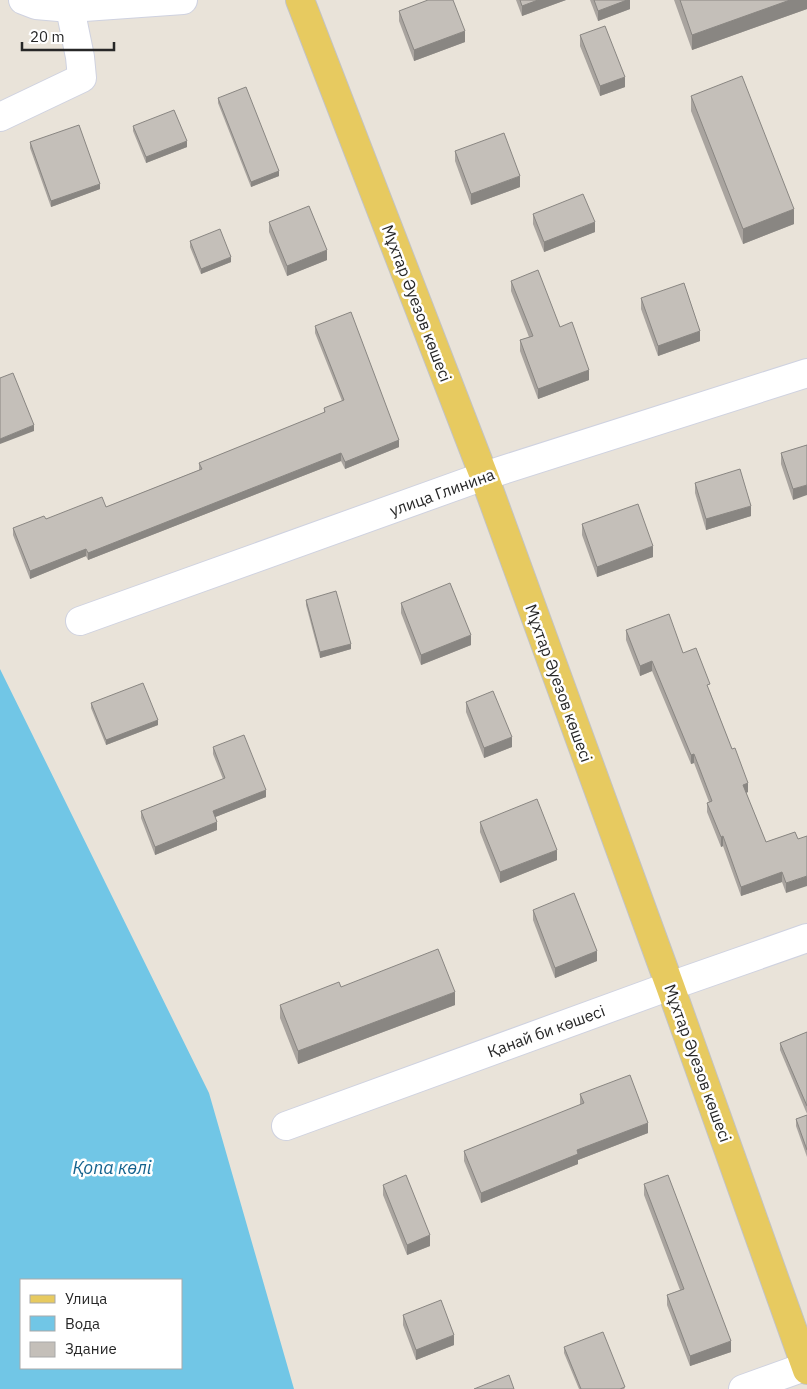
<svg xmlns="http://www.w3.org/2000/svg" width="807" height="1389" viewBox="0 0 807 1389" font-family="'IBM Plex Sans',sans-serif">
<rect width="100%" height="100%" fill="#e9e3d9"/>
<path fill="#71c6e6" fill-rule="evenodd" d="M0 669 209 1093 294 1389H0ZM21 1280H181V1368H21Z"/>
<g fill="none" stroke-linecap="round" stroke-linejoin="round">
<g stroke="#cfd2e0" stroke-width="30">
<g id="minor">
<polyline points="23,0 36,5 70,8 183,0"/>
<polyline points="0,117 82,78 80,57 70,8"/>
<polyline points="80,621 484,476 807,373"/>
<polyline points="286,1126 670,986 807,938"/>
<polyline points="743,1389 807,1366"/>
</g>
</g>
<g stroke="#c3c3c3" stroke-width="30">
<polyline id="major" points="300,0 484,476 670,986 807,1370"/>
</g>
<use href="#minor" stroke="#fff" stroke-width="28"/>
<use href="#major" stroke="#e7ca60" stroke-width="28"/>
</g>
<g fill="#a9a49f">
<polygon points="516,0 566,0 522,16"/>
<polygon points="590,0 630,0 630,9 598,21"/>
<polygon points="674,0 807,0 807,9 692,50"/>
<polygon points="399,11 465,42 414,61 399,21"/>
<polygon points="580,35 625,87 600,96 580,46"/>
<polygon points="691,96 794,224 743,244 691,111"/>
<polygon points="218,98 279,176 251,187 218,103"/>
<polygon points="133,126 187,147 146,163 133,131"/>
<polygon points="30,142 100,189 51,207 30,148"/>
<polygon points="455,151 520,187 471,205 455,161"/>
<polygon points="533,214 595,232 544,252 533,224"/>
<polygon points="269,222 327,260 287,276 269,232"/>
<polygon points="190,241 231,262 201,274 190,247"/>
<polygon points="511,281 560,327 589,380 538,399 520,351 520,340 529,337 511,291"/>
<polygon points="641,298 700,341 658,356 641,309"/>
<polygon points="315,326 399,447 345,469 341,461 88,560 86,556 30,579 13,535 13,528 46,519 106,507 199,470 199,463 324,413 324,408 342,401 315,333"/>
<polygon points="807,445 793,500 781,464 781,453"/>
<polygon points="695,483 751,516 706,530 695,493"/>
<polygon points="582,524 653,557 597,577 582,535"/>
<polygon points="306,600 351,649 320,658 306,605"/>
<polygon points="401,603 471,645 421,665 401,613"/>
<polygon points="626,630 683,653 710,692 748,792 746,793 766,842 795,832 786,893 782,882 741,896 723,846 721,847 707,812 707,803 709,802 694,763 691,764 652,671 640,676 626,640"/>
<polygon points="466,702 512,747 484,758 466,712"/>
<polygon points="91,703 158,725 106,745 91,708"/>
<polygon points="213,747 266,797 215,817 217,830 155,855 141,818 141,811 223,779 213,754"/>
<polygon points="480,822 557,860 500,883 480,832"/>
<polygon points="533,910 597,961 555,978 533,920"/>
<polygon points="280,1005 455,1005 298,1064 280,1018"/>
<polygon points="807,1032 807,1114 780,1050 780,1043"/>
<polygon points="580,1094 648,1133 578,1160 578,1164 481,1203 464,1161 464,1151 580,1105"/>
<polygon points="807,1115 807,1157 796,1126 796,1119"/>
<polygon points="644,1184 731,1352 690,1366 667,1305 667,1295 680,1290 644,1195"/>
<polygon points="383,1185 430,1246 407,1255 383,1195"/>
<polygon points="403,1315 454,1345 416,1360 403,1325"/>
<polygon points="564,1347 625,1389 579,1389 564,1353"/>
</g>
<g fill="#898682">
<polygon points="538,0 566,0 522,16 522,6"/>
<polygon points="627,0 630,0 630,9 598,21 598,11"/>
<polygon points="790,0 807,0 807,9 692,50 692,35"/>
<polygon points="465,31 465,42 414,61 414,50"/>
<polygon points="625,77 625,87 600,96 600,86"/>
<polygon points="187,141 187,147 146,163 146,157"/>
<polygon points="279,171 279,176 251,187 251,182"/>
<polygon points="520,176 520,187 471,205 471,194"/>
<polygon points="100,184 100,189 51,207 51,201"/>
<polygon points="794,209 794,224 743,244 743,229"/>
<polygon points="595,222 595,232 544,252 544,242"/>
<polygon points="327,250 327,260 287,276 287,266"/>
<polygon points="231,257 231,262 201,274 201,269"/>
<polygon points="700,331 700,341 658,356 658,346"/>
<polygon points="589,370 589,380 538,399 538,389"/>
<polygon points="34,425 34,431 0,444 0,439"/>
<polygon points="399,440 399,447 345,469 345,462"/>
<polygon points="341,453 341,461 88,560 88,553"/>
<polygon points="807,485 807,495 793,500 793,489"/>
<polygon points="751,506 751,516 706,530 706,519"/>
<polygon points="653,546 653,557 597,577 597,567"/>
<polygon points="86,549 86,556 30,579 30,571"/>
<polygon points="471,635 471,645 421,665 421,655"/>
<polygon points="351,644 351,649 320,658 320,652"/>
<polygon points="652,661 652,671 640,676 640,666"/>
<polygon points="158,720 158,725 106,745 106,740"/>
<polygon points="512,737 512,747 484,758 484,748"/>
<polygon points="694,754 694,763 691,764 691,755"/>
<polygon points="748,783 748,792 743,794 743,785"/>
<polygon points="266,790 266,797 213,818 213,811"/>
<polygon points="217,822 217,830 155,855 155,847"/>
<polygon points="723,836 723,846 721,847 721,837"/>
<polygon points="557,850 557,860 500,883 500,872"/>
<polygon points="782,872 782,882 741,896 741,887"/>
<polygon points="807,876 807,886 786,893 786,883"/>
<polygon points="597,951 597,961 555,978 555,968"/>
<polygon points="455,992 455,1005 298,1064 298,1051"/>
<polygon points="648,1123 648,1133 578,1160 578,1164 481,1203 481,1193 577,1150"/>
<polygon points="430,1235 430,1246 407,1255 407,1245"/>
<polygon points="454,1335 454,1345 416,1360 416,1350"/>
<polygon points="731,1341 731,1352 690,1366 690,1356"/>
</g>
<g fill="#c4bfb9" stroke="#898682">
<polygon points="428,0 453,0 465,31 414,50 399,11"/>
<polygon points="520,0 538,0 522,6"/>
<polygon points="594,0 627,0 598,11"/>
<polygon points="680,0 790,0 692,35"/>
<polygon points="605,26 625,77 600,86 580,35"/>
<polygon points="742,76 794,209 743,229 691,96"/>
<polygon points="246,87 279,171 251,182 218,98"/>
<polygon points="174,110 187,141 146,157 133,126"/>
<polygon points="79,125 100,184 51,201 30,142"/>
<polygon points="504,133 520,176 471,194 455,151"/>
<polygon points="583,194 595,222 544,242 533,214"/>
<polygon points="309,206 327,250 287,266 269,222"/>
<polygon points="220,229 231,257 201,269 190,241"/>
<polygon points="538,270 560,327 572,322 589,370 538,389 520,340 533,336 511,281"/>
<polygon points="684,283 700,331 658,346 641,298"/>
<polygon points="351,312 399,440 345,462 341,453 88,553 86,549 30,571 13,528 44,516 46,519 102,497 106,507 202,469 199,463 325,412 324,408 344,400 315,326"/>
<polygon points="13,373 34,425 0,439 0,378"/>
<polygon points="807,445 807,485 793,489 781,453"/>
<polygon points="740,469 751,506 706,519 695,483"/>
<polygon points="638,504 653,546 597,567 582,524"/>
<polygon points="450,583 471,635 421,655 401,603"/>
<polygon points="336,591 351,644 320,652 306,600"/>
<polygon points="669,614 683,653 696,648 710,684 707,685 732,749 735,748 748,783 743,785 766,842 795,832 798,839 807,836 807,876 786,883 782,872 741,887 723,836 721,837 707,803 712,801 694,754 691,755 652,661 640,666 626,630"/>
<polygon points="143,683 158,720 106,740 91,703"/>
<polygon points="493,691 512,737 484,748 466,702"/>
<polygon points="244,735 266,790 213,811 217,822 155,847 141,811 225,778 213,747"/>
<polygon points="537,799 557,850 500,872 480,822"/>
<polygon points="574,893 597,951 555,968 533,910"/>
<polygon points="438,949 455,992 298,1051 280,1005 339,982 341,987"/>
<polygon points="807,1032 807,1106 780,1043"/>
<polygon points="630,1075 648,1123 577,1150 578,1154 481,1193 464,1151 584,1103 580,1094"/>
<polygon points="807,1115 807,1150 796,1119"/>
<polygon points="406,1175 430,1235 407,1245 383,1185"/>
<polygon points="668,1175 731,1341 690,1356 667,1295 684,1289 644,1184"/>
<polygon points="441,1300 454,1335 416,1350 403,1315"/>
<polygon points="603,1332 625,1387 620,1389 581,1389 564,1347"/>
<polygon points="509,1375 514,1389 474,1389"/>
</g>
<g text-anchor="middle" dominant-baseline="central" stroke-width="5" stroke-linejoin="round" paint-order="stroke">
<g font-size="16" fill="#272727" stroke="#fff">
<text transform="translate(417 303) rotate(69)">Мұхтар Әуезов көшесі</text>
<text transform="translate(442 492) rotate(-20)">улица Глинина</text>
<text transform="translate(559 683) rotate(70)">Мұхтар Әуезов көшесі</text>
<text transform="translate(546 1031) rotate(-20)">Қанай би көшесі</text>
<text transform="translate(698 1063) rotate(70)">Мұхтар Әуезов көшесі</text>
</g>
<g font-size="18" font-style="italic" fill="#15638e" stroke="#fff">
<text x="112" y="1167">Қопа көлі</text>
</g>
</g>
<rect x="20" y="1279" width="162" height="90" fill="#ffffff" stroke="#a9a9a9"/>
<rect x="30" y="1295" width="25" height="8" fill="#e7ca60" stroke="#a9a9a9"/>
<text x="65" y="1304" font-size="15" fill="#272727">Улица</text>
<rect x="30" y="1316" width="25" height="15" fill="#71c6e6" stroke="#a9a9a9"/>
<text x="65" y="1329" font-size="15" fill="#272727">Вода</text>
<rect x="30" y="1342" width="25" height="15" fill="#c4bfb9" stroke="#a9a9a9"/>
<text x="65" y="1354" font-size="15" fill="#272727">Здание</text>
<path d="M22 42v8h92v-8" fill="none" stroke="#272727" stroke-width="2.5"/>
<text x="30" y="42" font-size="15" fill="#272727" stroke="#ffffff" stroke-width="4" paint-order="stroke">20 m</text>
</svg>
